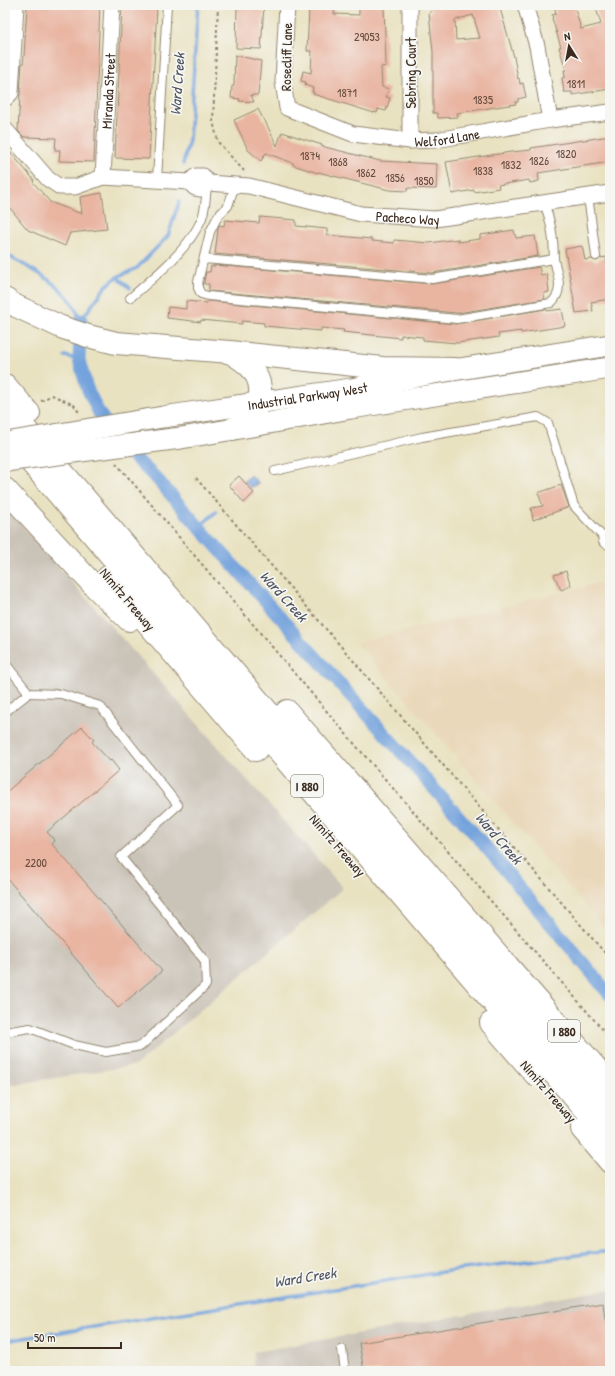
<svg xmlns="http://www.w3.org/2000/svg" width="615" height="1376" viewBox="0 0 615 1376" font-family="'Patrick Hand',sans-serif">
<rect width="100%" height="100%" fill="#f6f6f2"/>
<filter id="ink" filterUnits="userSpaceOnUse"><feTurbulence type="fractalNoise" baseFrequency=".025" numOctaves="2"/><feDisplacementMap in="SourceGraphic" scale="8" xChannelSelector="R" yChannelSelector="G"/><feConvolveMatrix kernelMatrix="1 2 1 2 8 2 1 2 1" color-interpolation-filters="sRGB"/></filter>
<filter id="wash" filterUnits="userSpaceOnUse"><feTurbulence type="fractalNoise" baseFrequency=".012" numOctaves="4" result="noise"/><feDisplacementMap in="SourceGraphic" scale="16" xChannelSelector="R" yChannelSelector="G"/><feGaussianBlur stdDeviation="0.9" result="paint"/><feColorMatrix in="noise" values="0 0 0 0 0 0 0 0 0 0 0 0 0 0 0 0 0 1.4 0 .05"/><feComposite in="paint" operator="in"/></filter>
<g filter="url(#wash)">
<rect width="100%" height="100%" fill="#e9e2c1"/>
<polygon fill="#ead8ba" points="610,580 610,934 357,643"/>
<g fill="#cac3b8">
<polygon points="5,512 10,512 343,888 136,1065 5,1086"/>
<polygon points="610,1289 610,1371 219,1371 253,1366 254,1352"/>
</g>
<polygon fill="#73a2dc" stroke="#57667d" points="250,475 259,483 250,488 244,481"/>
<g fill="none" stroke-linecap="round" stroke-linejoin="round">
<g stroke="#73a2dc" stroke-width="3.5">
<polyline points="183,164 189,140 198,5"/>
<path d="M5 254C29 268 56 280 72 303 75 308 78 314 81 320L106 286 117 277 137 268 168 236 179 202"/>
<polyline points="117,277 130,288"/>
<polyline points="65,356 79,360"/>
<polyline points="199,527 216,512"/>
<polyline points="5,1341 455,1270 610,1251"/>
</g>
<polyline stroke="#73a2dc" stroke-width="13" points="81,320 79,360 87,388 99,413 116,437 138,461 157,479 199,527 480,840 610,995"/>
</g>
<g id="blocks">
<g fill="#e9b4a0" fill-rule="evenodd">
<polygon points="27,5 100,5 94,162 59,161 60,150 55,150 56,138 24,137 18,131 20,94 22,64 23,64 24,56"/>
<polygon points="122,5 146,5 146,7 157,7 149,159 115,158"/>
<polygon points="237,5 264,5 261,49 236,48"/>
<polygon points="311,5 335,5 334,14 359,15 359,5 384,5 386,66 381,67 382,87 389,89 386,97 390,98 386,111 378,109 377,113 374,112 374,113 313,94 314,92 312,92 313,88 305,85 306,82 301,81 303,71 311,73 312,51 307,51 309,8 311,8"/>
<path d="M430 5H499L514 57 518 79 519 78 520 84 523 83 526 97 518 99V102H515L516 104 457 113 458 117 438 118 437 113H433V52L429 13 432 11ZM473 15 480 38 456 40 455 20Z"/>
<polygon points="554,5 574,5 581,29 601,24 595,5 610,5 610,89 572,95 572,92 564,92 562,78 565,77 564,70 566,70 559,47 561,47 552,18 553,18 552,15 556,14"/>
<polygon points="235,55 261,61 258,95 251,95 254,102 239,101 240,99 231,98 232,86 234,86"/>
<polygon points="258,109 263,119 264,119 277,146 282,132 322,145 321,146 380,161 437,164 436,189 408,188 407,191 389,190 318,172 318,173 293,165 293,163 266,153 261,161 248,150 234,120"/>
<polygon points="610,136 610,162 538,173 539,181 530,183 529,180 498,185 499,188 474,192 474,190 452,194 446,162 511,152 531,150 531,148"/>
<polygon points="5,146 34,180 33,182 50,202 82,214 80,197 102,193 107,229 70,233 65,246 28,230 5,202"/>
<polygon points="260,217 296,220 296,226 327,229 327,235 372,239 372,241 394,243 394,240 429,243 458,239 458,242 480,239 480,235 514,230 516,238 535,236 538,256 432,273 215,254 218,229 219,225 224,226 225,220 259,223"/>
<polygon points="582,246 585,260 591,259 597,261 601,258 606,257 609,274 610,273 610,299 591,302 593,311 576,313 565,249"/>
<polygon points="214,265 432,284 539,267 541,275 547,274 549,292 544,293 545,299 457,313 209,291 209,284 204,284 204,281 206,272 210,272 211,266 214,267"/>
<polygon points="186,301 207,303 208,301 456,324 546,309 547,311 562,309 565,326 521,333 521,331 498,334 499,337 457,343 423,340 423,337 401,335 401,338 343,332 344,330 321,328 321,331 264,326 264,323 242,321 242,324 201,320 201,322 167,318 168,307 186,309"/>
<polygon points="239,476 254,493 244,503 229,485"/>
<polygon points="561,485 569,507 533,520 531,508 543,506 538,493"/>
<polygon points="566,571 571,586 561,590 554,575"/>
<polygon points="82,727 94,740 92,742 110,761 111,760 119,770 47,832 55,841 52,844 162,971 118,1008 5,876 5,793"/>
<polygon points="603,1303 605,1320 610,1320 610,1371 364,1371 359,1343"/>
</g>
</g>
</g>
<g filter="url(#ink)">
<use href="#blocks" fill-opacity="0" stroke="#928670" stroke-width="1"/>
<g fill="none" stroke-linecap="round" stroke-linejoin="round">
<g stroke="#928670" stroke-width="10">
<g id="lane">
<polyline points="157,180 167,5"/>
<polyline points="588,196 596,256"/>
<path d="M544 203C551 220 554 240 554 259"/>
<path d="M204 259 432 279 554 259C557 274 565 291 551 303L457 319 208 296 201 294 198 288V282L210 232 218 216 228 206 235 185"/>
<path d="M130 298C155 277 190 248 202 218 206 207 206 195 207 184"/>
<polyline points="275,471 422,437 538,417 548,423 574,506 606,540"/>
<polyline points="5,663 29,693 61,694 100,706 178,805 121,857 205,961 206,985 141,1046 106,1052 74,1045 30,1028 5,1032"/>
<polyline points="5,712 29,693"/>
<polyline points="342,1349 345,1371"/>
</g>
</g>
<g stroke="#928670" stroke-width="17">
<g id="street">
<path id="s1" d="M287 5 283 82 287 108 353 134 410 141 436 140 550 120 610 112"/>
<polyline points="410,5 410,141"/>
<polyline points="525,5 537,46 550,120"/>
<polyline points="5,99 11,93 16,5"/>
<polyline points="5,129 48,179 60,187 75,187 103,177 189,182 196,176 203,176 208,183"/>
<path id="s2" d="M103 177 112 5"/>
<path id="s3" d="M189 182 195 188 201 189 208 183 249 186 361 214 435 219 610 193"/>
<polyline points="606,540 610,542"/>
</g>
</g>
<g stroke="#928670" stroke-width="23">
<g id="secondary">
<path id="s4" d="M163 417 351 389 434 373 610 345"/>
<polyline points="126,445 181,438 258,425 351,408 610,368"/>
</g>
</g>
<g stroke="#928670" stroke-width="24">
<g id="highway">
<polyline points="5,299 16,306 61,327 88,336 116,343 230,352 383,368 455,369"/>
<path d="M230 352C236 356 243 360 248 365 271 386 259 420 232 429"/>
<polyline points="5,385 29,413"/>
<polyline points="5,405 610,1111"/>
<polyline points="5,432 610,1139"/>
<polyline points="5,489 96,588 129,620"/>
<polyline points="108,577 256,750"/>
<polyline points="287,711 610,1084"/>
<polyline points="491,1023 535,1074"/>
<polyline points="582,1129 610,1162"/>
</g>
</g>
<g stroke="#928670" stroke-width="2" stroke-dasharray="3 3" stroke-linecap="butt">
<polyline points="218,5 213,121 218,142 244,171"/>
<polyline points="41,401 52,395 74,405 80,414"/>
<polyline points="116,463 352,741 610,1038"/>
<polyline points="196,478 610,959"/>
</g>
<use href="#lane" stroke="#fff" stroke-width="8"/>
<use href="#street" stroke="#fff" stroke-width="15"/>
<use href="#secondary" stroke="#fff" stroke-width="21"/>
<use href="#highway" stroke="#fff" stroke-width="22"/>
<g stroke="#928670" stroke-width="23" stroke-linecap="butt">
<g id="secondary-bridge">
<polyline points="5,443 163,417"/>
<polyline points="5,461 126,445"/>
</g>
</g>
<use href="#secondary-bridge" stroke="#fff" stroke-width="21"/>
</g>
</g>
<g text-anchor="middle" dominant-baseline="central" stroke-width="3.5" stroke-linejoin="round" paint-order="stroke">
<g font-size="12" fill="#664c3e">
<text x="367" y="36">29053</text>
<text x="576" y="83">1811</text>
<text x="347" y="92">1871</text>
<text x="483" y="99">1835</text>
<text x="566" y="153">1820</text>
<text x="310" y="155">1874</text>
<text x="539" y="160">1826</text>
<text x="338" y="161">1868</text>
<text x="511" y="164">1832</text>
<text x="483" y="170">1838</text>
<text x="366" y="172">1862</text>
<text x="395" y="177">1856</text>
<text x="424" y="180">1850</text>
<text x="36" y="862">2200</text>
</g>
<g fill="#f6f6f2" stroke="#73675e" stroke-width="1">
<rect x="291" y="775" width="32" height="22" rx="3"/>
<rect x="548" y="1020" width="32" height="22" rx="3"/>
</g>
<g font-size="13" font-weight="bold" fill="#3b2a1e">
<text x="307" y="786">I 880</text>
<text x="564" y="1031">I 880</text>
</g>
<g font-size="14" fill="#3b2a1e" stroke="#f6f6f2">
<text transform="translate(286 57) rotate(-89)">Rosecliff Lane</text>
<text transform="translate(410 73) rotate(-90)">Sebring Court</text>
<text stroke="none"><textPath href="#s2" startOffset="86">Miranda Street</textPath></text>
<text stroke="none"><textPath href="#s1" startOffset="269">Welford Lane</textPath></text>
<text stroke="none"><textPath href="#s3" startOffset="227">Pacheco Way</textPath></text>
<text stroke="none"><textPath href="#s4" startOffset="146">Industrial Parkway West</textPath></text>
<text transform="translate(128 599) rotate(50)">Nimitz Freeway</text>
<text transform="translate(338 845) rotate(49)">Nimitz Freeway</text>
<text transform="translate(549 1091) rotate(49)">Nimitz Freeway</text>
</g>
<g font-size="15" font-style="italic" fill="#4f5460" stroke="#f6f6f2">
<text transform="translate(177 84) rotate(-86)">Ward Creek</text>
<text transform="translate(284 596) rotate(48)">Ward Creek</text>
<text transform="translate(499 838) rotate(49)">Ward Creek</text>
<text transform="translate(305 1277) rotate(-9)">Ward Creek</text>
</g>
</g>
<rect width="615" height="1376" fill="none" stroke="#f6f6f2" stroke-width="20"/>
<g transform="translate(569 46) rotate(349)" stroke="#f6f6f2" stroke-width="3" paint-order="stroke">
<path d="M0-3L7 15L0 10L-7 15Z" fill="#3b2a1e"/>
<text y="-6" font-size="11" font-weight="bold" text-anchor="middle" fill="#3b2a1e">N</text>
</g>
<path d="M28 1342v6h93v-6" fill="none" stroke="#3b2a1e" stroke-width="2"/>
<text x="34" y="1342" font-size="12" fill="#3b2a1e" stroke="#f6f6f2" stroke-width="3" paint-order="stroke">50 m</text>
</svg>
